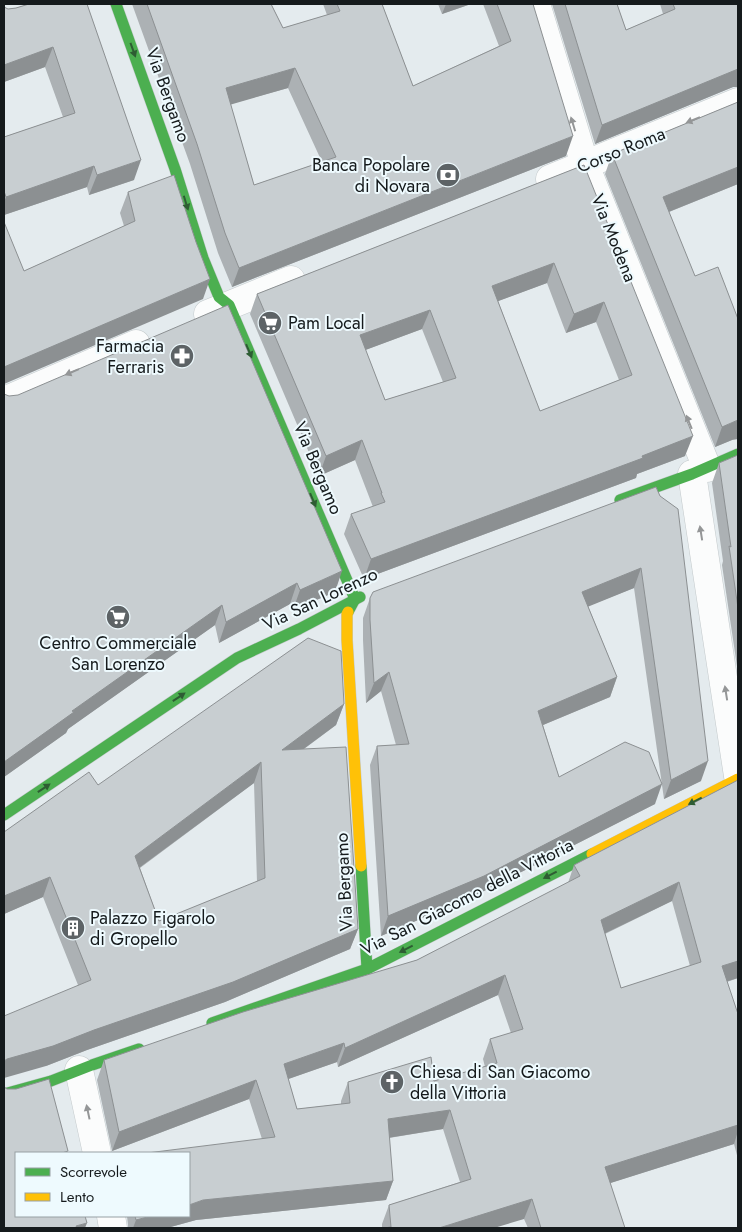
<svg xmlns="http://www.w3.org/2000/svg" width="742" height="1232" viewBox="0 0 742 1232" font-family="Jost,sans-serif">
<rect width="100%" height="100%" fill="#e4ebee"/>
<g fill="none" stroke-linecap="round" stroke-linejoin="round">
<g stroke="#c3c9cb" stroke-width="29">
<g id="street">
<polyline points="536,4 585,165 707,468"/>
<polyline points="550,179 738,102"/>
<polyline points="208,314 291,280"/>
<polyline points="4,401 136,344"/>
<polyline points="692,474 738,776"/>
<polyline points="79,1070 97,1153"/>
<polyline points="111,1216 113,1228"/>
</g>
</g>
<g stroke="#c3c9cb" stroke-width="12">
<g id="fast">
<polyline points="116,4 175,169 203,258 219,297 229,305 355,599 348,612"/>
<polyline points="620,500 692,474 738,454"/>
<polyline points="4,815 237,658 299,629 360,597"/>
<polyline points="361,866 367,969"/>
<polyline points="212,1023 367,969 592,854"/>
<polyline points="4,1094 51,1081 92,1065 139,1049"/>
</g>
</g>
<g stroke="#c3c9cb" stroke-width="12">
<g id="slow">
<polyline points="348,612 347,614 347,640 361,866"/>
<polyline points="592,854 738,779"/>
</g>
</g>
<use href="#street" stroke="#fbfcfc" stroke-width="28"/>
<use href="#fast" stroke="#4caf50" stroke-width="11"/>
<use href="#slow" stroke="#ffc107" stroke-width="11"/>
</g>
<g fill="#acb1b4" fill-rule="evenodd">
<polygon points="29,4 134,180 89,195 87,187 4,215 4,137 63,117 45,67 4,82 4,7 8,9 16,8"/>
<path d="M132 4H271L283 28 327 15 323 4H382L413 86 499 46 483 4H533L566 156 232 287 218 253 190 164ZM288 88 322 162 254 185 230 104Z"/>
<polygon points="438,4 471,4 442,14"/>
<polygon points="552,4 617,4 626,30 663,14 660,4 738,4 733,87 595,144"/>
<polygon points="738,102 738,184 669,212 732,440 715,447 605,174 612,154"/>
<path d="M584 165 685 456 637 474 636 478 364 579 344 534 351 514 373 507 355 460 319 476 250 314 257 294ZM547 283 566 333 596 322 619 380 540 411 498 301ZM422 329 443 382 385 400 365 350Z"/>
<polygon points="128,192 203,299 24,271 124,226 120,213"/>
<polygon points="4,394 335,592 293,610 290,604 219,643 215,625 68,729 66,733 4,777"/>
<polygon points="738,455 738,673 722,565 723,561 712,483 719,463"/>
<polygon points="656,487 701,781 664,799 634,588 588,606 617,677 610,697 543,725 559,777 655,804 476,895 381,936 370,765 377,746 396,745 381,691 366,703 363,640 363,618 370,598"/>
<path d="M344 704 336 725 304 749 358 929 350 949 225 1002 87 1050 46 1066 78 985 43 897 4 914V832L98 785ZM254 783 257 882 159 921 140 868Z"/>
<path d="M738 780V978L727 982 738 1014V1159L734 1144 610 1183 625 1228H528L524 1219 382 1228V1224L389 1205 460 1182 443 1129 389 1138 393 1181 386 1200 196 1220 167 1228H128V1225L127 1216H189L262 1139 249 1099 112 1151 97 1080 104 1060 417 960 568 883 574 865ZM672 901 690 966 621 988 605 934ZM498 995 511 1033 490 1039 483 1059 485 1067 434 1081 348 1082 341 1101V1104L297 1109 288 1079 337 1062 338 1067Z"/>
</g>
<g fill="#8c9092">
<polygon points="446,4 471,4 442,14"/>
<polygon points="53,47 45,67 4,82 4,65"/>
<polygon points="295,68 288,88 219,108 226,88"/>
<polygon points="738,69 738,87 733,87 595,144 602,125"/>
<polygon points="573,136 566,156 232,287 239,268"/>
<polygon points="141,160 134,180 89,195 97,175"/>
<polygon points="94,166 87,187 4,215 4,202 6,197"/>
<polygon points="738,167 738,184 656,217 663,197"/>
<polygon points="554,263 547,283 485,306 492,286"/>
<polygon points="210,279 203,299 4,384 4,367 5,366"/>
<polygon points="604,302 596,322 566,333 574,314"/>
<polygon points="430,310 422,329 352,355 360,335"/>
<polygon points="738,420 738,439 732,440 715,447 722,427"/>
<polygon points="693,436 685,456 637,474 636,478 364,579 371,559"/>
<polygon points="362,440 355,460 319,476 326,456"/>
<polygon points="641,568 634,588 575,612 582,592"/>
<polygon points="342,571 335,592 293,610 300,590"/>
<polygon points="297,583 290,604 219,643 226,622"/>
<polygon points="222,605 215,625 68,729 66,733 4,777 4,762 72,711"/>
<polygon points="389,672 381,691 366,703 374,683"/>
<polygon points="617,677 610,697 531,730 538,711"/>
<polygon points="344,704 336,725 275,770 282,750"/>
<polygon points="708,761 701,781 664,799 671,780"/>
<polygon points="261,762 254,783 128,876 135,856"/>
<polygon points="662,784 655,804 476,895 381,936 388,916"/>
<polygon points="50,877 43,897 4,914 4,896"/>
<polygon points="679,882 672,901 593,939 601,920"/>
<polygon points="358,929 350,949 225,1002 87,1050 46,1066 4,1078 4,1061 7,1059"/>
<polygon points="738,961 738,978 715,985 722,966"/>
<polygon points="505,975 498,995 338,1067 345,1048"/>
<polygon points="344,1043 337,1062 277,1083 284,1064"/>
<polygon points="256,1080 249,1099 112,1151 119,1132"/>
<polygon points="450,1110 443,1129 381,1139 388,1119"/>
<polygon points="738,1125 738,1131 734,1144 598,1187 605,1167"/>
<polygon points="393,1181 386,1200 196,1220 167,1228 133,1228 136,1220 151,1216 189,1216 189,1205 203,1200"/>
<polygon points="532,1199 524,1219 494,1228 439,1228"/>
<polygon points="87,1223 85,1228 76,1228 76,1226"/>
</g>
<g fill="#c8ced1" stroke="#8c9092" fill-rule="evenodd">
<polygon points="29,4 87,4 141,160 97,175 94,166 6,197 4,191 4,137 75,113 53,47 4,65 4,7 8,9 16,8"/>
<path d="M147 4H271L283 28 340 11 337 4H382L413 86 511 41 497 4H533L573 136 239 268 225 233 197 144ZM295 68 336 157 254 185 226 88Z"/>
<polygon points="565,4 617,4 626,30 675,9 673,4 738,4 738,69 602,125"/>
<polygon points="738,102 738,167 663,197 695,276 718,267 738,319 738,420 722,427 612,154"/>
<path d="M584 165 693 436 642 456 643 458 371 559 351 514 385 502 381 493H382L362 440 326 456 257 294ZM554 263 574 314 604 302 632 375 540 411 492 286ZM430 310 456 378 385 400 360 335Z"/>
<polygon points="174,175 196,242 210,279 4,367 4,222 24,271 135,221 128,192"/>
<polygon points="228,305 342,571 300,590 297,583 226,622 222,605 72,711 74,712 4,762 4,394 9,396 18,395"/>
<polygon points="738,455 738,608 729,546 731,547 719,463"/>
<polygon points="656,487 660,496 678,509 708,761 671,780 641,568 582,592 617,677 538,711 559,777 625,742 649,752 662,784 484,876 388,916 377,746 409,744 389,672 374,683 370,620 370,598 373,592"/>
<path d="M308 638 341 651 344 704 282 750 346 747 358 929 233 982 94 1030 53 1046 7 1059 4 1061V1016L91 980 50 877 4 896V832L89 772 98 785ZM261 762 265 878 159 921 135 856Z"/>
<path d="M738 780V961L722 966 738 1014V1125L605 1167 625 1228H541L532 1199 439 1228H384L391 1227 389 1205 471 1179 450 1110 388 1119 393 1181 203 1200 189 1205V1153H147L275 1137 256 1080 119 1132 104 1060 243 1012 417 960 580 876 574 865ZM679 882 701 962 621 988 601 920ZM505 975 523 1029 490 1039 497 1063 434 1081 431 1057 348 1082 350 1103 297 1109 284 1064 344 1043 345 1048Z"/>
<polygon points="49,1079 68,1151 62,1153 16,1153 16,1216 85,1216 87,1223 76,1226 77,1228 4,1228 4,1087 7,1089 16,1089"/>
<polygon points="135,1216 151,1216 136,1220"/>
</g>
<defs><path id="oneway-solid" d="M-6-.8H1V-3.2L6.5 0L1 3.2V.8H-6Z" transform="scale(1.25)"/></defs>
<g fill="#2e5d33">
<use href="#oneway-solid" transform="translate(133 50) rotate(70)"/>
<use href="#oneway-solid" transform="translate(186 203) rotate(73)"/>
<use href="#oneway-solid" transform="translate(249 351) rotate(67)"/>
<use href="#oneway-solid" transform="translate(313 500) rotate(67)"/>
<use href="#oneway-solid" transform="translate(179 697) rotate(-34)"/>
<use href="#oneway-solid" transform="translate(44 788) rotate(-34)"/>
<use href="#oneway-solid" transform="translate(695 801) rotate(153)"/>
<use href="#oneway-solid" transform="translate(550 875) rotate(153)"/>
<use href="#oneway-solid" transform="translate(406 949) rotate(153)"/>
</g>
<g fill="#949697">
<use href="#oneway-solid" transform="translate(693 120) rotate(158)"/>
<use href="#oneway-solid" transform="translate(573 124) rotate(-107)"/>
<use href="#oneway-solid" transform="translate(72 372) rotate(157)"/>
<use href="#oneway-solid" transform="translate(689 422) rotate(-112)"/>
<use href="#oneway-solid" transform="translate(701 533) rotate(-99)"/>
<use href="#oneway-solid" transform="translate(726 693) rotate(-99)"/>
<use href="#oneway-solid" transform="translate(88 1112) rotate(-102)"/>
</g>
<defs>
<g id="bank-disc" transform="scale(1.25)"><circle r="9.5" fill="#5d6366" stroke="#eefafe"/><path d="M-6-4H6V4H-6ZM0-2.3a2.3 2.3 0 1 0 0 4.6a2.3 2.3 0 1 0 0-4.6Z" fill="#fff"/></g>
<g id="supermarket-disc" transform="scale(1.25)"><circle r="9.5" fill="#5d6366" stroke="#eefafe"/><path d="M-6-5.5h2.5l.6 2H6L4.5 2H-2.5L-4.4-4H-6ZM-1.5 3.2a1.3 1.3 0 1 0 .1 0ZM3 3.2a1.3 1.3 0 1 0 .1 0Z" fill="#fff"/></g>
<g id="pharmacy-disc" transform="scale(1.25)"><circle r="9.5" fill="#5d6366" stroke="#eefafe"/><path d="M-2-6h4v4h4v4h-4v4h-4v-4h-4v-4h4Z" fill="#fff"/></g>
<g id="building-disc" transform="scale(1.25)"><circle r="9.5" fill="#5d6366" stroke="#eefafe"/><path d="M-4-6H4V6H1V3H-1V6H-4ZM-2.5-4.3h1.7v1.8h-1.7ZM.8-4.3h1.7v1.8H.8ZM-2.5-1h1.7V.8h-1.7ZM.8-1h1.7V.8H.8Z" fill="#fff"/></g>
<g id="church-disc" transform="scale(1.25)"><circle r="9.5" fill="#5d6366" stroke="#eefafe"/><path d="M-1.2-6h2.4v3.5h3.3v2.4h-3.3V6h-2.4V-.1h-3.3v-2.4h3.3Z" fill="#fff"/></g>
</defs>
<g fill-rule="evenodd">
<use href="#bank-disc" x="448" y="175"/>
<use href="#supermarket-disc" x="270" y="323"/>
<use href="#pharmacy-disc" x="182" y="356"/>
<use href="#supermarket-disc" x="118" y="617"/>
<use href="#building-disc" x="73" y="928"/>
<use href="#church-disc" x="392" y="1082"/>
</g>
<g text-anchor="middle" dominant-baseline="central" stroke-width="4" stroke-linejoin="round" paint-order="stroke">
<g font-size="18" fill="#151a1c" stroke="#eefafe">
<text transform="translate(168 95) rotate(70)">Via Bergamo</text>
<text transform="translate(621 150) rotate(-22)">Corso Roma</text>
<text transform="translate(614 238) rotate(68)">Via Modena</text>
<text transform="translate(318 468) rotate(67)">Via Bergamo</text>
<text transform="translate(320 599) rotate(-25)">Via San Lorenzo</text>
<text transform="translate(344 882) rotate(-93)">Via Bergamo</text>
<text transform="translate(467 897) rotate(-27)">Via San Giacomo della Vittoria</text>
</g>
<g font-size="18" fill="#151a1c" stroke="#eefafe" text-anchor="start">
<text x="430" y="165" text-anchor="end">Banca Popolare<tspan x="430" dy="21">di Novara</tspan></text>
<text x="288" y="323">Pam Local</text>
<text x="164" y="346" text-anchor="end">Farmacia<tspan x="164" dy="21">Ferraris</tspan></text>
<text x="118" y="643" text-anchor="middle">Centro Commerciale<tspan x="118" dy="21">San Lorenzo</tspan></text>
<text x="90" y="918">Palazzo Figarolo<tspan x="90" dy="21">di Gropello</tspan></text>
<text x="410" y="1072">Chiesa di San Giacomo<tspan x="410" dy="21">della Vittoria</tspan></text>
</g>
</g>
<rect width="742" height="1232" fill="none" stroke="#151a1c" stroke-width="10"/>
<rect x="15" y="1152" width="175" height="65" fill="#eefafe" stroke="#97a0a4"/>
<rect x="25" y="1168" width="25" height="8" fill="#4caf50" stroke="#97a0a4"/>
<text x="60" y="1177" font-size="15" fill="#151a1c">Scorrevole</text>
<rect x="25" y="1193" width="25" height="8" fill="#ffc107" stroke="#97a0a4"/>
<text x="60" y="1202" font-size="15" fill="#151a1c">Lento</text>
</svg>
